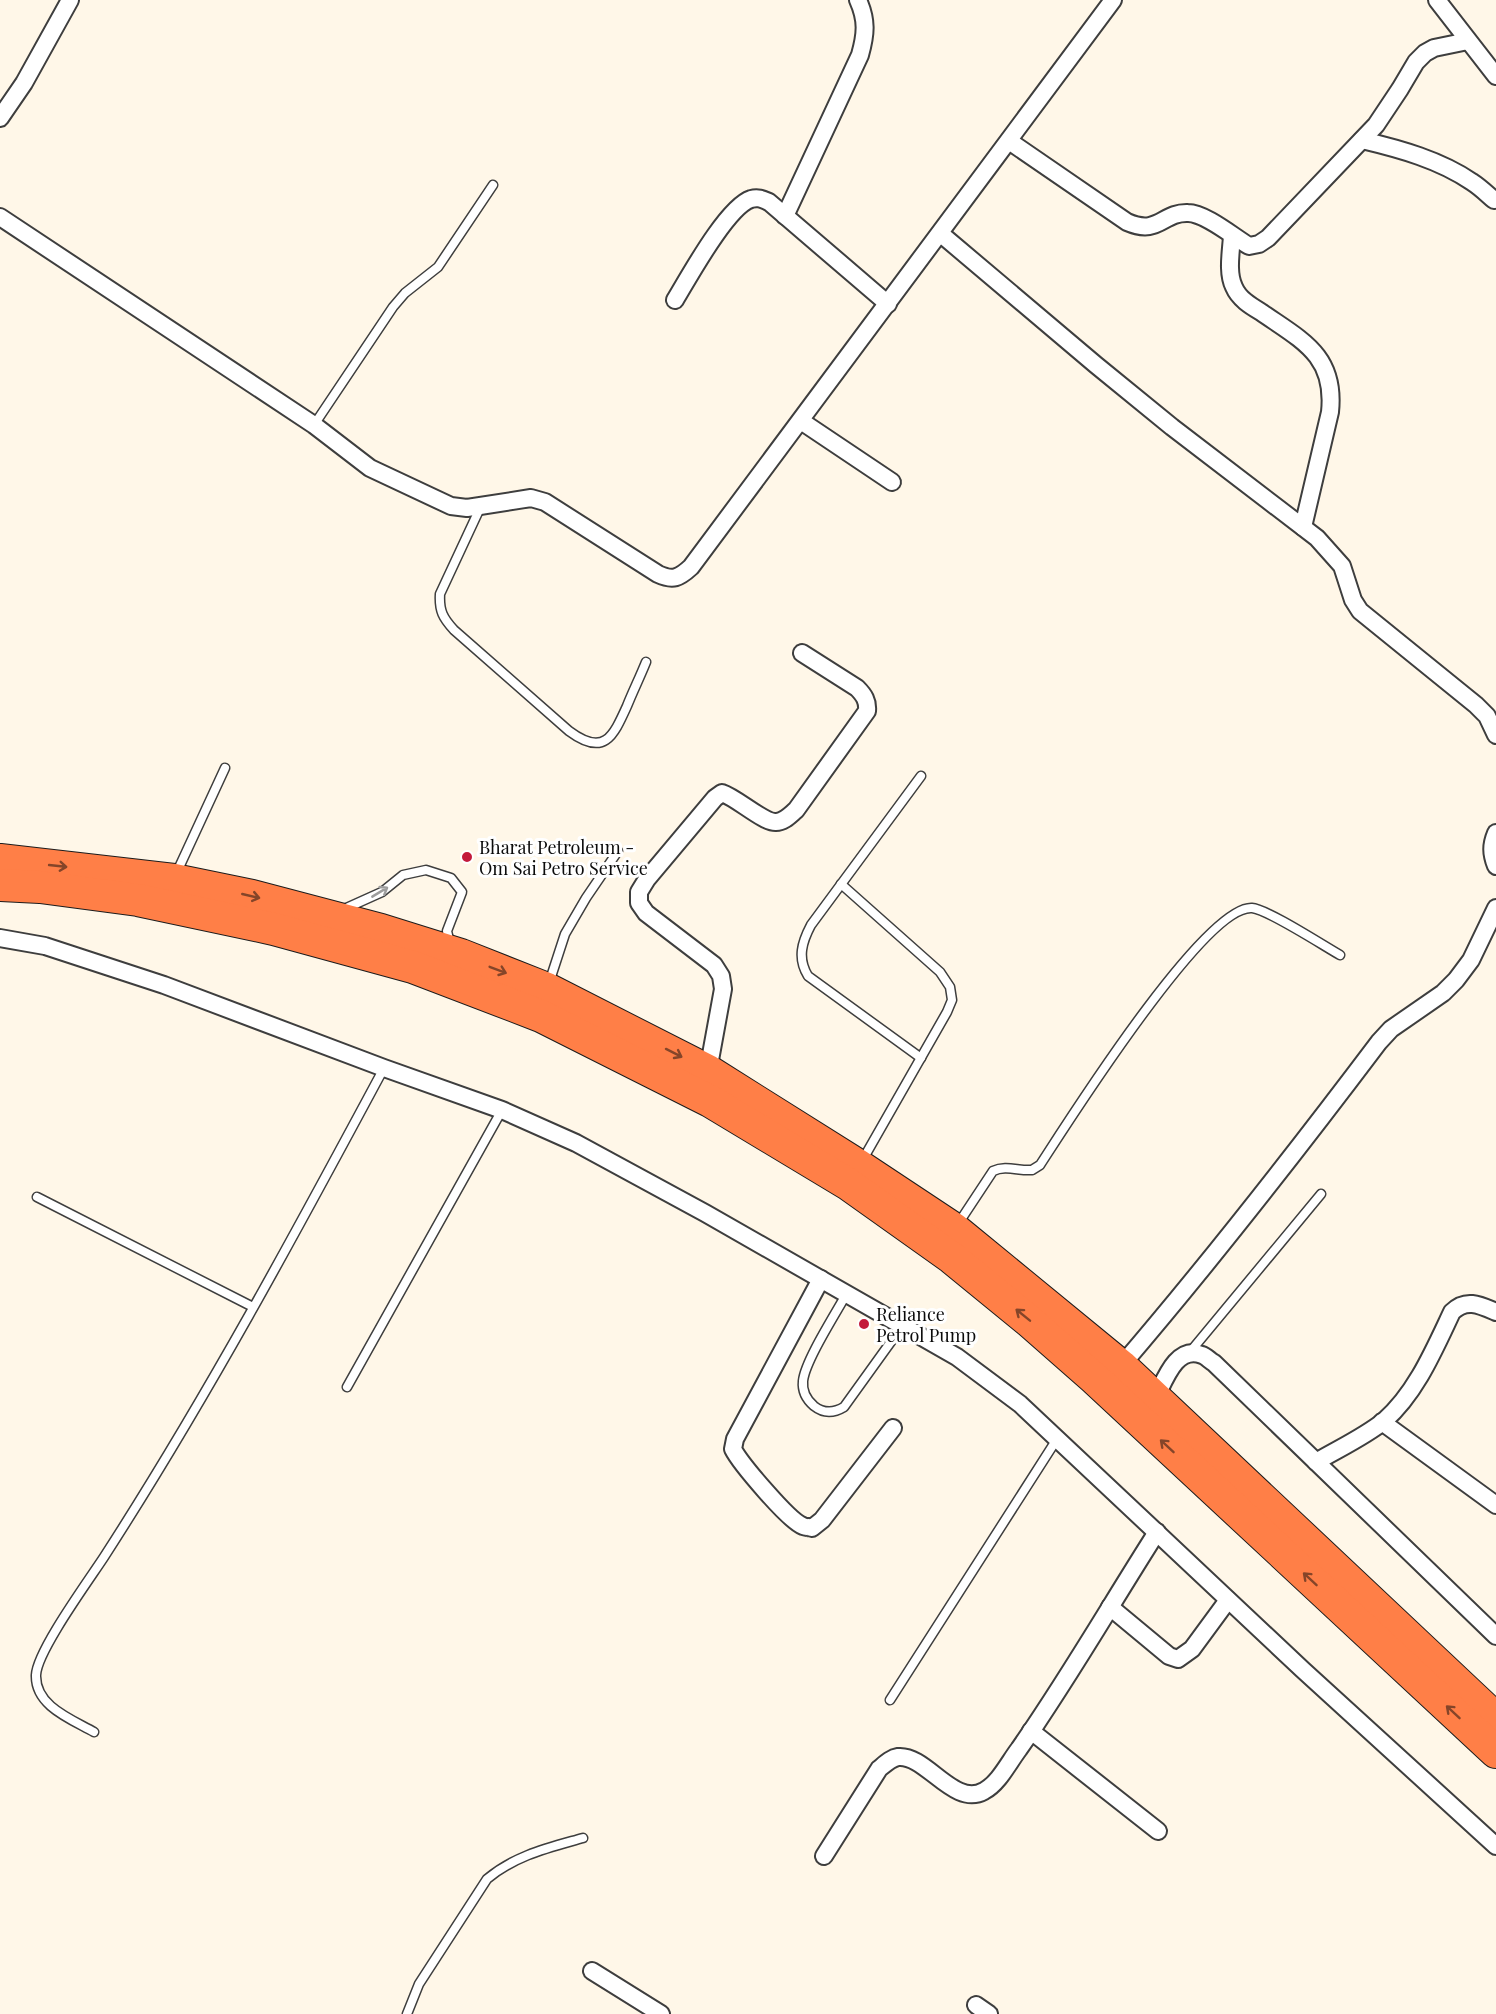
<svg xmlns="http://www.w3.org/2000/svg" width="1496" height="2014" viewBox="0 0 1496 2014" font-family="'Playfair Display',serif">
<rect width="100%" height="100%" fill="#fff7e8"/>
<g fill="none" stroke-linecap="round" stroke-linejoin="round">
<g stroke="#3e3e3e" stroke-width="11">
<g id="lane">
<polyline points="314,425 393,307 405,293 438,267 493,185"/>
<path d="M481 506 440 594C439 611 443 618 454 630L569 731C604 757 613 737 627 706 633 691 640 677 646 662"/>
<polyline points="176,874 225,768"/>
<polyline points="841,884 940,972 950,987 952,1000 947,1012 862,1161"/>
<polyline points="342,910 382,892 403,875 426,870 451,878 462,892 447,931 450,944"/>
<polyline points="549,983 565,934 586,898 618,851"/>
<path d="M921 1058 808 976C797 958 802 942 811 925L921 776"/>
<polyline points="37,1197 253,1307"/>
<path d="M958 1224 993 1171C1006 1165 1018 1171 1032 1170L1040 1165C1068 1122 1205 905 1252 908 1267 909 1324 946 1340 955"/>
<path d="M847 1293C836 1313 805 1361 803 1381 802 1391 807 1400 814 1406 824 1414 834 1413 844 1407L903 1325"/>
<polyline points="1190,1352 1321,1194"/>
<polyline points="347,1387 502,1110"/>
<polyline points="890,1700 1057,1439"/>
<path d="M94 1732C71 1719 35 1706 36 1675 37 1651 89 1580 104 1557 206 1399 295 1234 384 1068"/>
<path d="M407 2014 419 1984 487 1879C516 1855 548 1848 583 1838"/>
</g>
</g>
<g stroke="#3e3e3e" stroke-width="20">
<g id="street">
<polyline points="1437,0 1496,76"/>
<polyline points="0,118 24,83 70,0"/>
<path d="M1362 140C1400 149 1440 160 1472 182 1480 187 1487 194 1494 200"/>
<path d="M1009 141 1127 222C1159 236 1162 212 1188 213 1205 213 1234 237 1249 246L1259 244 1268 238 1376 125 1400 89 1416 62 1425 53 1434 48 1468 41"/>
<path d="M785 216 860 55C866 34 867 20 858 0"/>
<path d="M0 217 314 425 370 468 451 506 467 508 531 498 545 502 658 574C673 581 679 578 691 567L1113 0"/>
<polyline points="941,234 1096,365 1172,427 1317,538 1342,566 1353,600 1360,611 1476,705 1487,716 1496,735"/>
<path d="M1232 236C1231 252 1227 273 1234 287 1239 299 1251 306 1261 312 1301 340 1336 355 1330 412L1303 527"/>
<path d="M675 300C689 277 727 207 751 199 758 197 762 199 769 202L888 304"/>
<polyline points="801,421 892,482"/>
<path d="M1496 833C1491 845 1491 853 1496 866"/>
<polyline points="0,938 45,946 164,985 384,1068 502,1110 576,1143 705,1213 957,1357 1020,1404 1303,1670 1496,1846"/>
<path d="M708 1071 723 989 721 976 714 965 646 913 639 903V892L647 879 715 798 722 793C737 798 764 823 776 822 784 822 790 815 796 810L867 711C868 701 864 695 857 688L802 653"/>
<path d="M821 1279 735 1439 733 1449C740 1463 789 1521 803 1526 804 1527 811 1527 812 1528L822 1520 893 1428"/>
<path d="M1121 1366C1211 1261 1296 1152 1379 1042L1391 1029 1443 993 1456 980 1471 960 1496 908"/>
<path d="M1155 1399C1164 1382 1176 1344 1202 1355 1206 1356 1210 1361 1214 1363L1496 1636"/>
<polyline points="1382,1422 1496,1505"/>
<path d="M1316 1462C1338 1449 1364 1437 1384 1421 1416 1393 1434 1350 1452 1312 1466 1298 1480 1305 1496 1312"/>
<polyline points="1110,1607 1169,1656 1178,1659 1192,1649 1228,1600"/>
<polyline points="1031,1731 1158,1831"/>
<path d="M824 1856 879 1769C885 1764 891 1758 898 1757 926 1754 954 1808 984 1791 999 1783 1009 1762 1019 1749 1068 1679 1111 1604 1157 1532"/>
<polyline points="592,1971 661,2014"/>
<polyline points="976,2005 989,2014"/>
</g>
</g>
<g stroke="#1c1c1c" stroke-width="34">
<g id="highway">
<polyline points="0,860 174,880 252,896 381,930 461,955 547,989 708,1071 859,1166 954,1229 1121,1366 1496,1719"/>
<polyline points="0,885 40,887 138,900 274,929 413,967 541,1016 710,1101 848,1184 952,1258 1029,1321 1095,1379 1496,1752"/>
</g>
</g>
<use href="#lane" stroke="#fff" stroke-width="8"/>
<use href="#street" stroke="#fff" stroke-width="16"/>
<use href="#highway" stroke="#ff7f47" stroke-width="32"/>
</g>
<defs><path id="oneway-shaft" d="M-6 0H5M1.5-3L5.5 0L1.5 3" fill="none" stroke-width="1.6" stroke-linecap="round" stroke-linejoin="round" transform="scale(1.5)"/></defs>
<g stroke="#854529">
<use href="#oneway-shaft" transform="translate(58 866) rotate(6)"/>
<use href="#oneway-shaft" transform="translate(251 896) rotate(13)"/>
<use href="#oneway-shaft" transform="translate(498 970) rotate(21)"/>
<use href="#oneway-shaft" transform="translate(674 1053) rotate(27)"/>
<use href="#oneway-shaft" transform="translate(1023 1315) rotate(-141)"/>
<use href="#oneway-shaft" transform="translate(1167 1446) rotate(-137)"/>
<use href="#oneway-shaft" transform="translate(1310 1579) rotate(-137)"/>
<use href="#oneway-shaft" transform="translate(1453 1712) rotate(-137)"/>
</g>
<use stroke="#9d9d9d" href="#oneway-shaft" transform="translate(380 892) rotate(-31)"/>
<g fill="#c31a3c" stroke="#fff" stroke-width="2">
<circle cx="467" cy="857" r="6"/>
<circle cx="864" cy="1324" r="6"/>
</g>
<g text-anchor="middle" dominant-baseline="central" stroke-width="6" stroke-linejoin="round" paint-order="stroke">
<g font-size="18" fill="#0b0b0b" stroke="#fff" text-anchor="start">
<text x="479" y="847">Bharat Petroleum -<tspan x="479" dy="21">Om Sai Petro Service</tspan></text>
<text x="876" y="1314">Reliance<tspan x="876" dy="21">Petrol Pump</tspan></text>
</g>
</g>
</svg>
